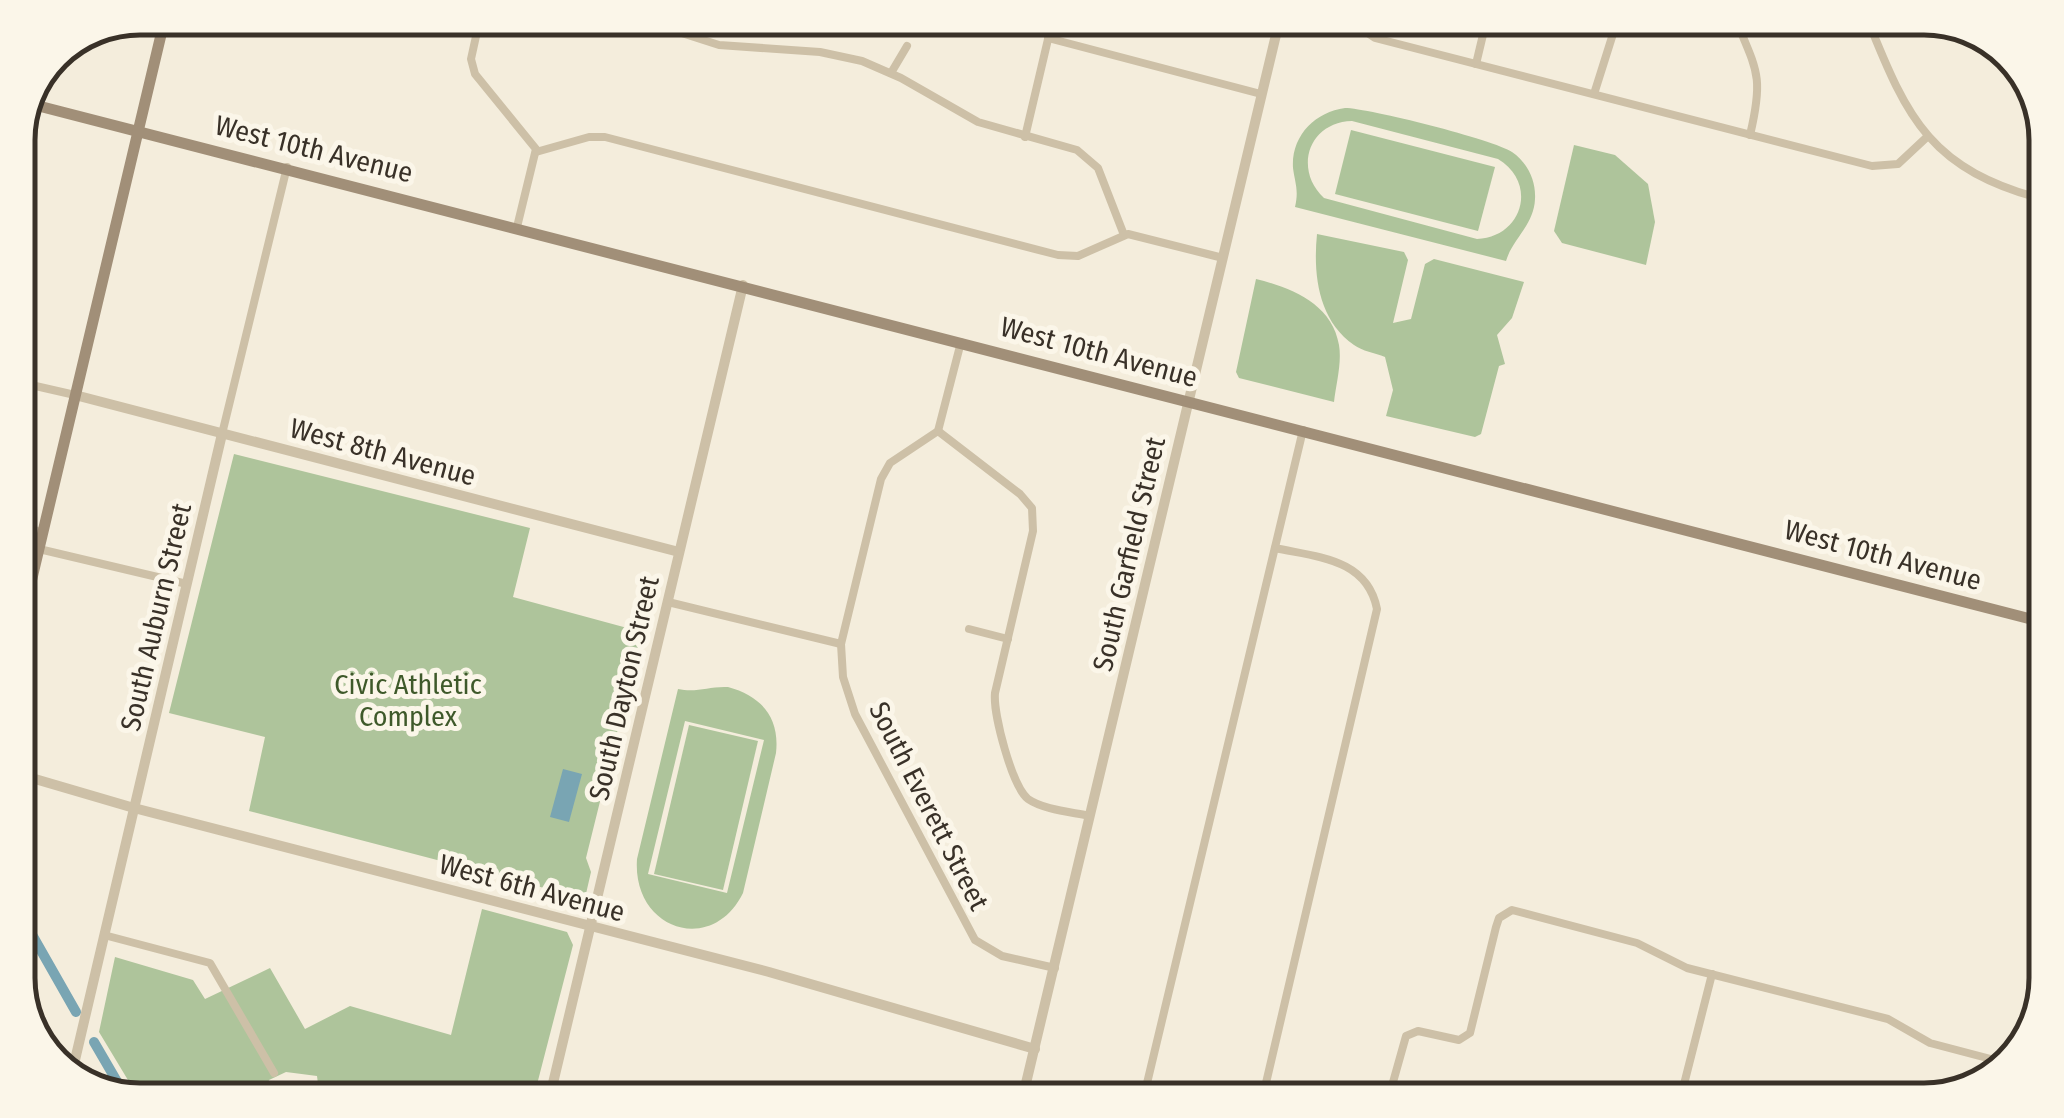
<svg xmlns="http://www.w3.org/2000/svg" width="2064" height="1118" viewBox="0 0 2064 1118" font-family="'Fira Sans Condensed',sans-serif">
<rect width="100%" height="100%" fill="#f4eddc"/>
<g fill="#aec49b" fill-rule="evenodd">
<path d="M1345 108C1368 108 1495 140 1512 152 1528 163 1536 181 1535 199 1534 225 1513 238 1506 261L1295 207C1299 190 1295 183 1293 168 1291 136 1315 112 1345 108ZM1352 121 1498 159C1538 183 1523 237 1477 239L1324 198C1293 169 1309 122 1352 121Z"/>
<polygon points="1351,130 1495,167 1478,231 1335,194"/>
<polygon points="1574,145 1615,155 1648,184 1655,222 1646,265 1562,243 1554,231"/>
<path d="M1317 234 1404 252 1408 260 1393 323 1411 319 1425 264 1434 259 1524 282 1512 318 1497 335 1505 364 1499 366 1481 434 1475 437 1386 416 1393 390 1385 357C1375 353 1362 351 1354 345 1318 320 1313 274 1317 234Z"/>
<path d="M1256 279C1292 288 1332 304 1339 345 1342 363 1336 384 1334 402L1239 378 1236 372Z"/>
<polygon points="234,454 530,528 513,597 642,632 586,858 591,872 585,898 577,904 567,894 249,811 265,737 169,713"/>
<path d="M728 687C761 696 780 717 776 753L743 893C712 956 632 930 637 859L678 689C697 693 709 686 728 687ZM685 721 764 740 727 893 648 874Z"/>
<polygon points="689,725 758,741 723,890 654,874"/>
<polygon points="482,909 567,932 573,945 533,1100 320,1100 317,1076 286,1072 269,1080 266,1093 270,1100 140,1100 99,1032 115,957 193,980 205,999 270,968 305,1029 350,1006 451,1035"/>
</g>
<polygon fill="#79a5b3" points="563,769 582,774 569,822 550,817"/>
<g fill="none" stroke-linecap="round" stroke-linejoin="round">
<g stroke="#79a5b3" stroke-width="10">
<polyline points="18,910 76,1012"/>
<polyline points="94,1042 126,1097"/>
</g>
<g stroke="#cdc0a7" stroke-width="8">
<polyline points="480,18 471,59 475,74 536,149 517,227"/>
<polyline points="635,18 719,45 820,52 862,61 901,78 978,122 1077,150 1098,168 1124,235"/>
<polyline points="1361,18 1366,32 1375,38 1872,166 1898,164 1928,136"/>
<path d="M1735 18C1757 71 1764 76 1750 135"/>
<path d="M1867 18C1908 121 1931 170 2046 200"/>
<polyline points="1048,38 1261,94"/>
<polyline points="1476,64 1487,18"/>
<polyline points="891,73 907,46"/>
<polyline points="1594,94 1618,18"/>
<polyline points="1025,137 1053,18"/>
<polyline points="536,152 589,137 605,137 1058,255 1078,256 1128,234 1223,258"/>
<polyline points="961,342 938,431 890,463 881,479 841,644 843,677 855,714 975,940 1002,956 1055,968"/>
<polyline points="18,382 75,395"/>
<path d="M938 431 1020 494 1032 508 1033 531 995 693C993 714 1012 786 1028 799 1044 810 1072 812 1090 816"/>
<polyline points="222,434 287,167"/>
<polyline points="18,527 43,532"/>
<polyline points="39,549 187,584"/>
<polyline points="668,602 841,644"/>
<polyline points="969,629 1008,639"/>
<polyline points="104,935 210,963 274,1073"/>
<polyline points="299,1098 299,1100"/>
<polyline points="1143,1100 1303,430"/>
<path d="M1262 1100 1377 609C1367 558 1316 557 1275 548"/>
<polyline points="1388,1100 1406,1036 1418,1031 1459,1040 1470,1033 1496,927 1499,918 1512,910 1637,943 1687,968 1888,1019 1930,1043 2006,1063"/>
<polyline points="1680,1100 1712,974"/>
</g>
<g stroke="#cdc0a7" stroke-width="10">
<polyline points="75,395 679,552"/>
<polyline points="18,774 134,808 769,972 1035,1049"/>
<polyline points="71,1077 222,434"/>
<polyline points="549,1100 743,285"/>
<polyline points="1022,1100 1280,18"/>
</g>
<g stroke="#a18f78" stroke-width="11">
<polyline points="31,104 2046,623"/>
<polyline points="18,637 165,18"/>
</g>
</g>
<g text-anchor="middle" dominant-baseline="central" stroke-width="10" stroke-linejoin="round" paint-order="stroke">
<g font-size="28" fill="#393128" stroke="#fbf6e9">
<text transform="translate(314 149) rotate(14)">West 10th Avenue</text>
<text transform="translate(1099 352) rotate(15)">West 10th Avenue</text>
<text transform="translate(383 452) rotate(15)">West 8th Avenue</text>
<text transform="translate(1129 554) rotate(-77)">South Garfield Street</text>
<text transform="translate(1883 555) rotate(15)">West 10th Avenue</text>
<text transform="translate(156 617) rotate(-77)">South Auburn Street</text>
<text transform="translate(624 688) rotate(-77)">South Dayton Street</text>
<text transform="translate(929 806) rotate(63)">South Everett Street</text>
<text transform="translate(532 888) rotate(15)">West 6th Avenue</text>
</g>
<g font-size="28" fill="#3e592a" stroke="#fbf6e9">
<text x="408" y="684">Civic Athletic<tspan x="408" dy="32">Complex</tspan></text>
</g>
</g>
<path d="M0 0H2064V1118H0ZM140 35H1924A105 105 0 0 1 2029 140V978A105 105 0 0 1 1924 1083H140A105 105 0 0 1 35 978V140A105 105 0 0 1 140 35Z" fill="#fbf6e9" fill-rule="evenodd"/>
<path fill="none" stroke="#393128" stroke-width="5" d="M140 35H1924A105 105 0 0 1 2029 140V978A105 105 0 0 1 1924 1083H140A105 105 0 0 1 35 978V140A105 105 0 0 1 140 35Z"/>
</svg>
